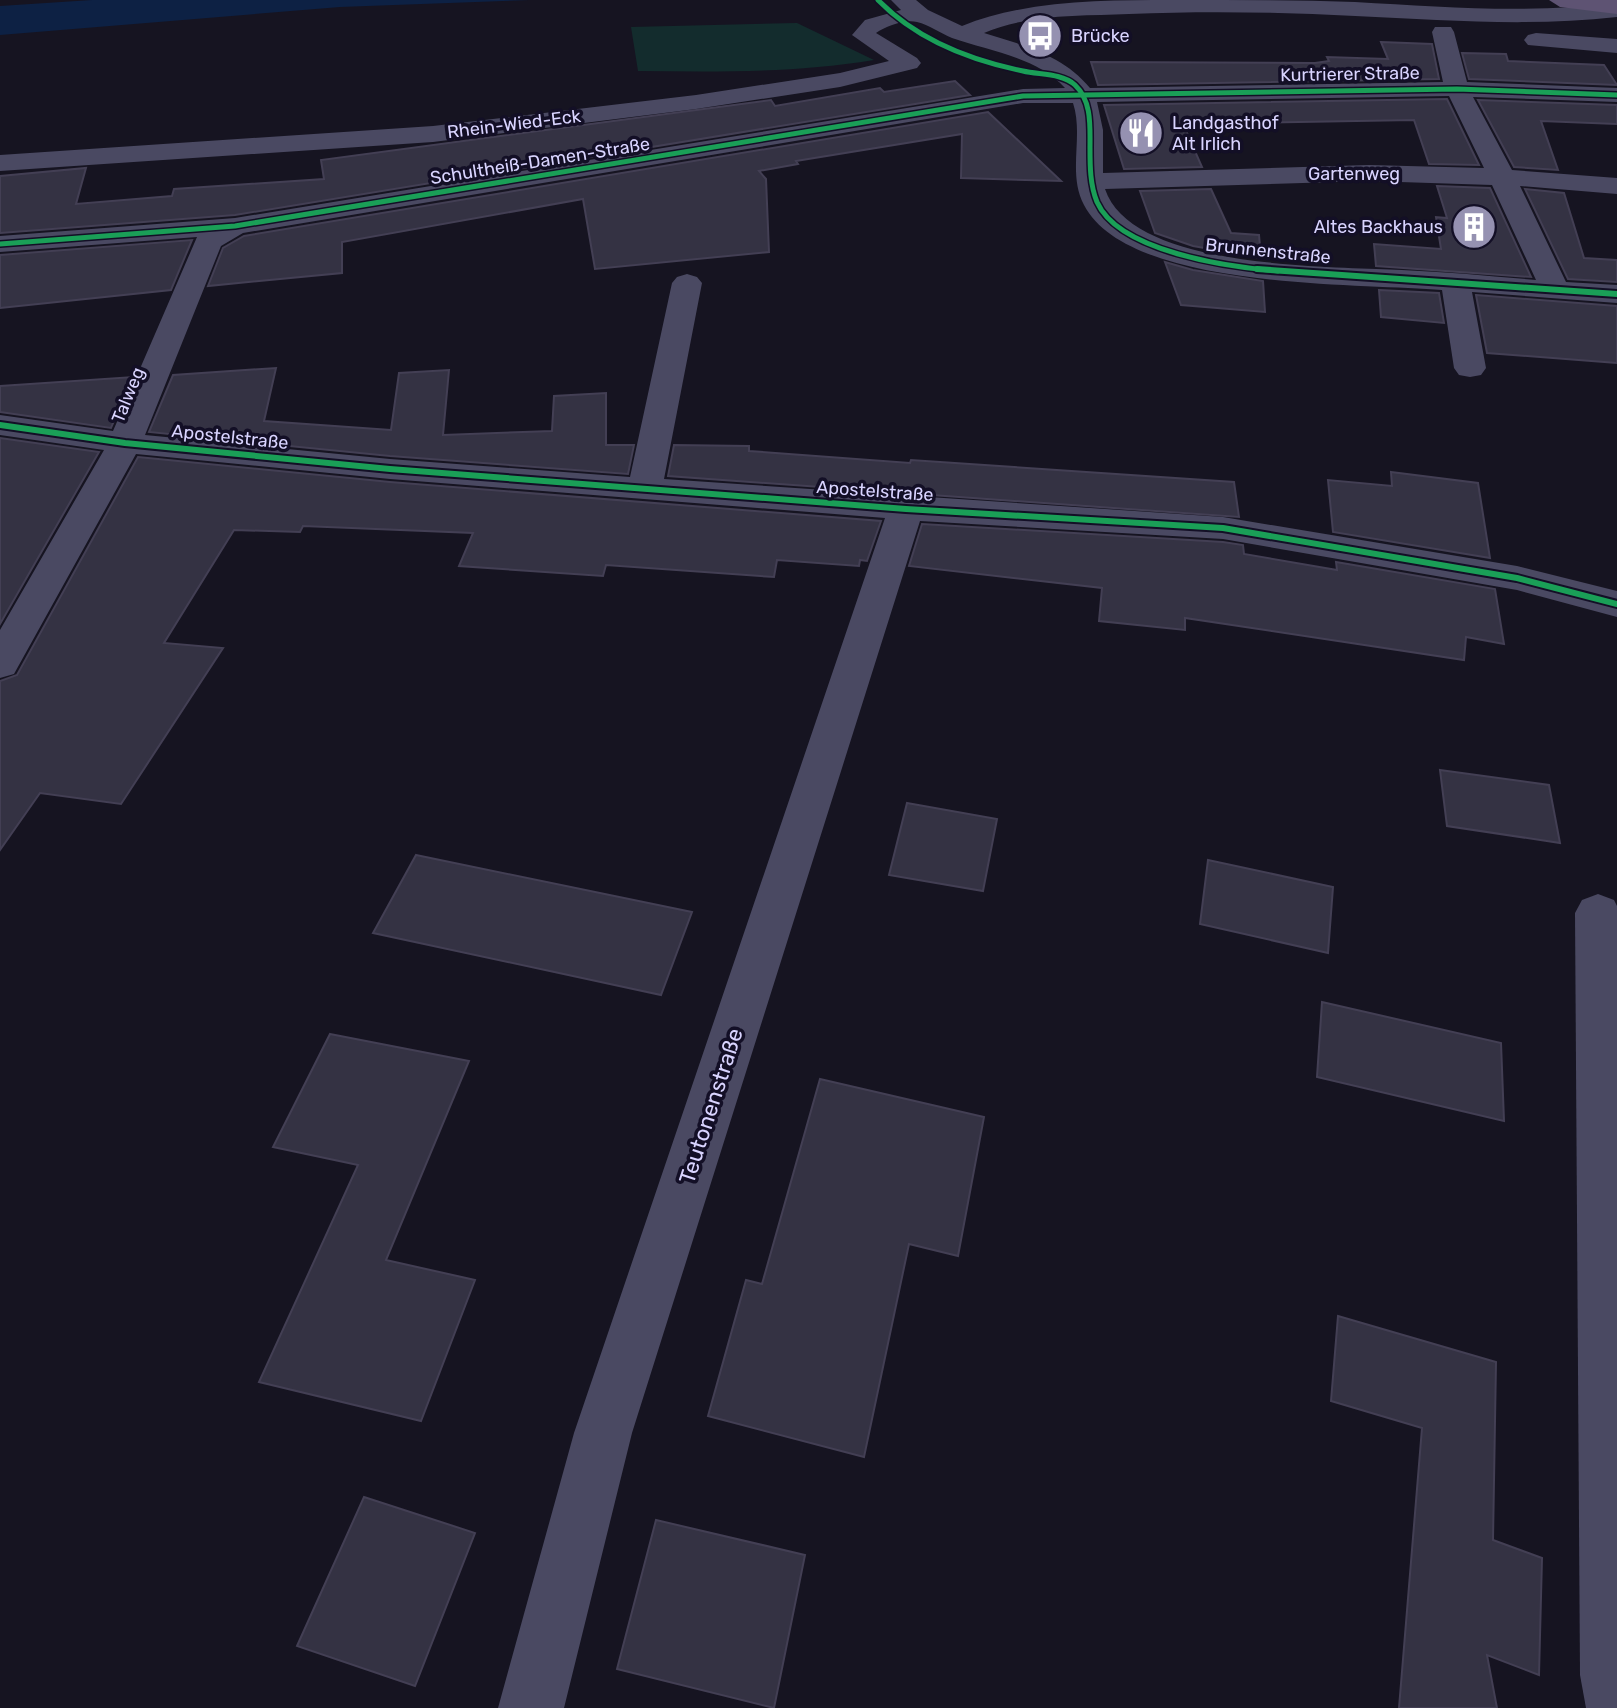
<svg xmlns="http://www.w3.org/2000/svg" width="1617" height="1708" viewBox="0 0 1617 1708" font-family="Rubik,sans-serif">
<rect width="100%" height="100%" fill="#161421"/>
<path fill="#132c2d" d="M797 23 874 60C795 73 718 72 638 71L631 27Z"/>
<polygon fill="#0d2144" points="92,0 529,0 340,7 0,35 0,6"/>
<g fill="#343243" stroke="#433f54" stroke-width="2">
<polygon points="1381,42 1432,44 1439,79 1098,85 1091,62 1315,63 1329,61 1327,57 1388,59"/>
<polygon points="1462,53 1506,54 1508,61 1604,65 1617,85 1469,79"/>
<polygon points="955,81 970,95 235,215 0,233 0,176 86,168 76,204 172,196 174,189 324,179 321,160 771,100 775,106 880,88 884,92"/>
<polygon points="1447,99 1479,165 1429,164 1414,120 1183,124 1202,167 1124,169 1104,105"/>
<polygon points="1478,100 1617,105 1617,124 1541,121 1558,170 1514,167"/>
<polygon points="988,112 1061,181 961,178 962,134 796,161 798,164 759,171 766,179 769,252 595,269 583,199 342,242 342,273 208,286 223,248 244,236"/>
<polygon points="1437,186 1490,188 1531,277 1376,266 1374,244 1441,249 1436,217 1447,218"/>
<polygon points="1211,189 1231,233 1259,235 1261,258 1193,246 1155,233 1140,191"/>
<polygon points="1525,189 1564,193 1584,258 1617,260 1617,282 1568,279"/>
<polygon points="192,240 171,290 0,308 0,255"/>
<polygon points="1165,262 1193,270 1263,281 1265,312 1181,305"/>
<polygon points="1379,290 1439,293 1444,323 1381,317"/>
<polygon points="1476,295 1617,306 1617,363 1487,353"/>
<polygon points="276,368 264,421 391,430 399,373 449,370 443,435 552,431 554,396 606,393 606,445 634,445 628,474 390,456 149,432 173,375"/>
<polygon points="133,377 111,428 0,412 0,386"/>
<polygon points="0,438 99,452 0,624"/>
<polygon points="674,445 749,446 749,451 910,463 911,460 1234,482 1239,517 668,476"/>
<polygon points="138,457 390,482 881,521 867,561 860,560 859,566 777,560 774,577 606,565 603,576 459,566 473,533 303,526 300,532 234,530 164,643 223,648 121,804 40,793 0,850 0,681 17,675"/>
<polygon points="1391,472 1478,483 1490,558 1333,532 1328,480 1392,486"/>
<polygon points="922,524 1223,542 1243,545 1244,554 1337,570 1336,562 1495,589 1504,644 1466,637 1464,660 1185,618 1185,630 1099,621 1102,588 909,566"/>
<polygon points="1440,770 1549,785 1560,843 1447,826"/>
<polygon points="907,803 997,819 983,891 889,875"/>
<polygon points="416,855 692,912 661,995 373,933"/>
<polygon points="1208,860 1333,887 1328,953 1200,924"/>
<polygon points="1322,1002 1501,1043 1504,1121 1317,1077"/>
<polygon points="330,1034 469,1061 386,1260 475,1280 421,1421 259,1382 358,1165 273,1147"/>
<polygon points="820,1079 984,1117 958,1256 909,1244 864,1457 708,1416 746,1280 762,1284"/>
<polygon points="1338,1316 1496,1362 1493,1540 1542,1558 1539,1675 1487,1655 1497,1708 1399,1708 1422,1428 1331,1401"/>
<polygon points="364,1497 475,1533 415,1686 297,1646"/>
<polygon points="656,1520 805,1555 774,1708 617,1669"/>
</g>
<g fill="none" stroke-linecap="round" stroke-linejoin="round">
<g fill="#4a4962" fill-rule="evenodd">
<path d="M891 0H916L928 10 962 26C1027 0 1103 0 1172 0 1233 0 1294 0 1355 2 1443 7 1529 14 1617 3V17C1529 27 1443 20 1355 16 1279 12 1204 11 1129 14 1081 16 1028 14 984 33 1023 45 1063 55 1090 88L1443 82 1432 32 1435 27H1451L1454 32 1467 82 1617 88V102L1473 97 1512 170 1617 178V194L1520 186 1566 282 1617 285V303L1472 292 1486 368 1481 375 1470 377 1459 375 1454 368 1442 290C1356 283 1128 290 1084 205 1067 173 1084 136 1073 103H1023L243 233 221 246 145 435 390 459 630 477 672 283 677 277 687 274 697 277 702 283 664 479 1223 517 1517 566 1617 591V617L1517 590 1223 539 920 521 632 1433 564 1708H498L574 1433 885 518 390 479 136 454 14 674 0 678V630L104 450 0 435V415L113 431 197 237 0 252V236L235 218 1023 89 1065 88C1037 57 989 51 952 38 940 33 929 25 917 22 905 19 886 26 876 33L917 58 921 63 917 68 840 87 696 109 433 142 0 171V155L433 126 696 95 840 73 889 61 852 35 865 20 901 10ZM1449 96 1484 168 1369 165 1103 173V130L1097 102ZM1369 181 1492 185 1536 280C1491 276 1447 272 1402 270 1330 266 1132 270 1105 189Z"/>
<polygon points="1536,33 1617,39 1617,53 1528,45 1524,40 1528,35"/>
<polygon points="1598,894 1614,900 1617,906 1617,1708 1586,1708 1580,1675 1575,913 1582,900"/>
</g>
<polygon fill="#5e5373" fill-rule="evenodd" points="1549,0 1617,0 1617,14 1560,7"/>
<g stroke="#130f26" stroke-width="8">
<g id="cycleway-far1">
<path d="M878 0C917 40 969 60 1023 71 1039 75 1062 73 1075 85 1092 101 1090 126 1090 148 1090 166 1090 185 1097 202 1119 252 1229 267 1278 271"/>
<polyline points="0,244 235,226 1023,96 1457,89 1617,95"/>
</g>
</g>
<g stroke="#130f26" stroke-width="10">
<g id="cycleway">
<polyline points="1257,269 1617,294"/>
<polyline points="0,425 125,443 390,469 906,509 1223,528 1517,578 1617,604"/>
</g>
</g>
<use href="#cycleway-far1" stroke="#1a9f57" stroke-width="5"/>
<use href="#cycleway" stroke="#1a9f57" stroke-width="6"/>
</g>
<defs>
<g id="bus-disc" transform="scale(2.3)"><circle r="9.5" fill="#9591b1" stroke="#130f26"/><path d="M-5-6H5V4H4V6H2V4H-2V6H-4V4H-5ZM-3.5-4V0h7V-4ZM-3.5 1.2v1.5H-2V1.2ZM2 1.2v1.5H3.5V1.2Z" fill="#fff"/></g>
<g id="restaurant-disc" transform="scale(2.3)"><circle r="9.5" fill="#9591b1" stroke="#130f26"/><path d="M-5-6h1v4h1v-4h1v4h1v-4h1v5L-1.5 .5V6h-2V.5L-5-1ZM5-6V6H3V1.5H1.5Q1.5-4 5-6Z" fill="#fff"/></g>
<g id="building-disc" transform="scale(2.3)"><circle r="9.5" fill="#9591b1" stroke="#130f26"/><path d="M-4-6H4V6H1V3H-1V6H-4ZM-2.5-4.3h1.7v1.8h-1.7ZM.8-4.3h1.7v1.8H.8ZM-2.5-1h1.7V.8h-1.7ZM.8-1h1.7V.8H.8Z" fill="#fff"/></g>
</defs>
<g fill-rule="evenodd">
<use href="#bus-disc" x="1040" y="36"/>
<use href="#restaurant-disc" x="1141" y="133"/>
<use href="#building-disc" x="1474" y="227"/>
</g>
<g text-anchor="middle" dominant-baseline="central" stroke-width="7" stroke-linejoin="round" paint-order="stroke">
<g font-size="18" fill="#d9d4ff" stroke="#130f26" text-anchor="start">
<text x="1071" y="36">Brücke</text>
<text x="1172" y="123">Landgasthof<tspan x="1172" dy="21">Alt Irlich</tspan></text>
<text x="1443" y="227" text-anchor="end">Altes Backhaus</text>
</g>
<g font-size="18" fill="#d9d4ff" stroke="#130f26">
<text transform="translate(1350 74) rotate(-1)">Kurtrierer Straße</text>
<text transform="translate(514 124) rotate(-7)">Rhein-Wied-Eck</text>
<text transform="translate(540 161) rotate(-9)">Schultheiß-Damen-Straße</text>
<text x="1354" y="174">Gartenweg</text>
<text transform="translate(1268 251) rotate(6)">Brunnenstraße</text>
<text transform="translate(128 395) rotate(-68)">Talweg</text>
<text transform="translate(230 437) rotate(6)">Apostelstraße</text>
<text transform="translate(875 491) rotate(4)">Apostelstraße</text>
</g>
<g font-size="22" fill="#d9d4ff" stroke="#130f26">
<text transform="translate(711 1106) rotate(-72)">Teutonenstraße</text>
</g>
</g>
</svg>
